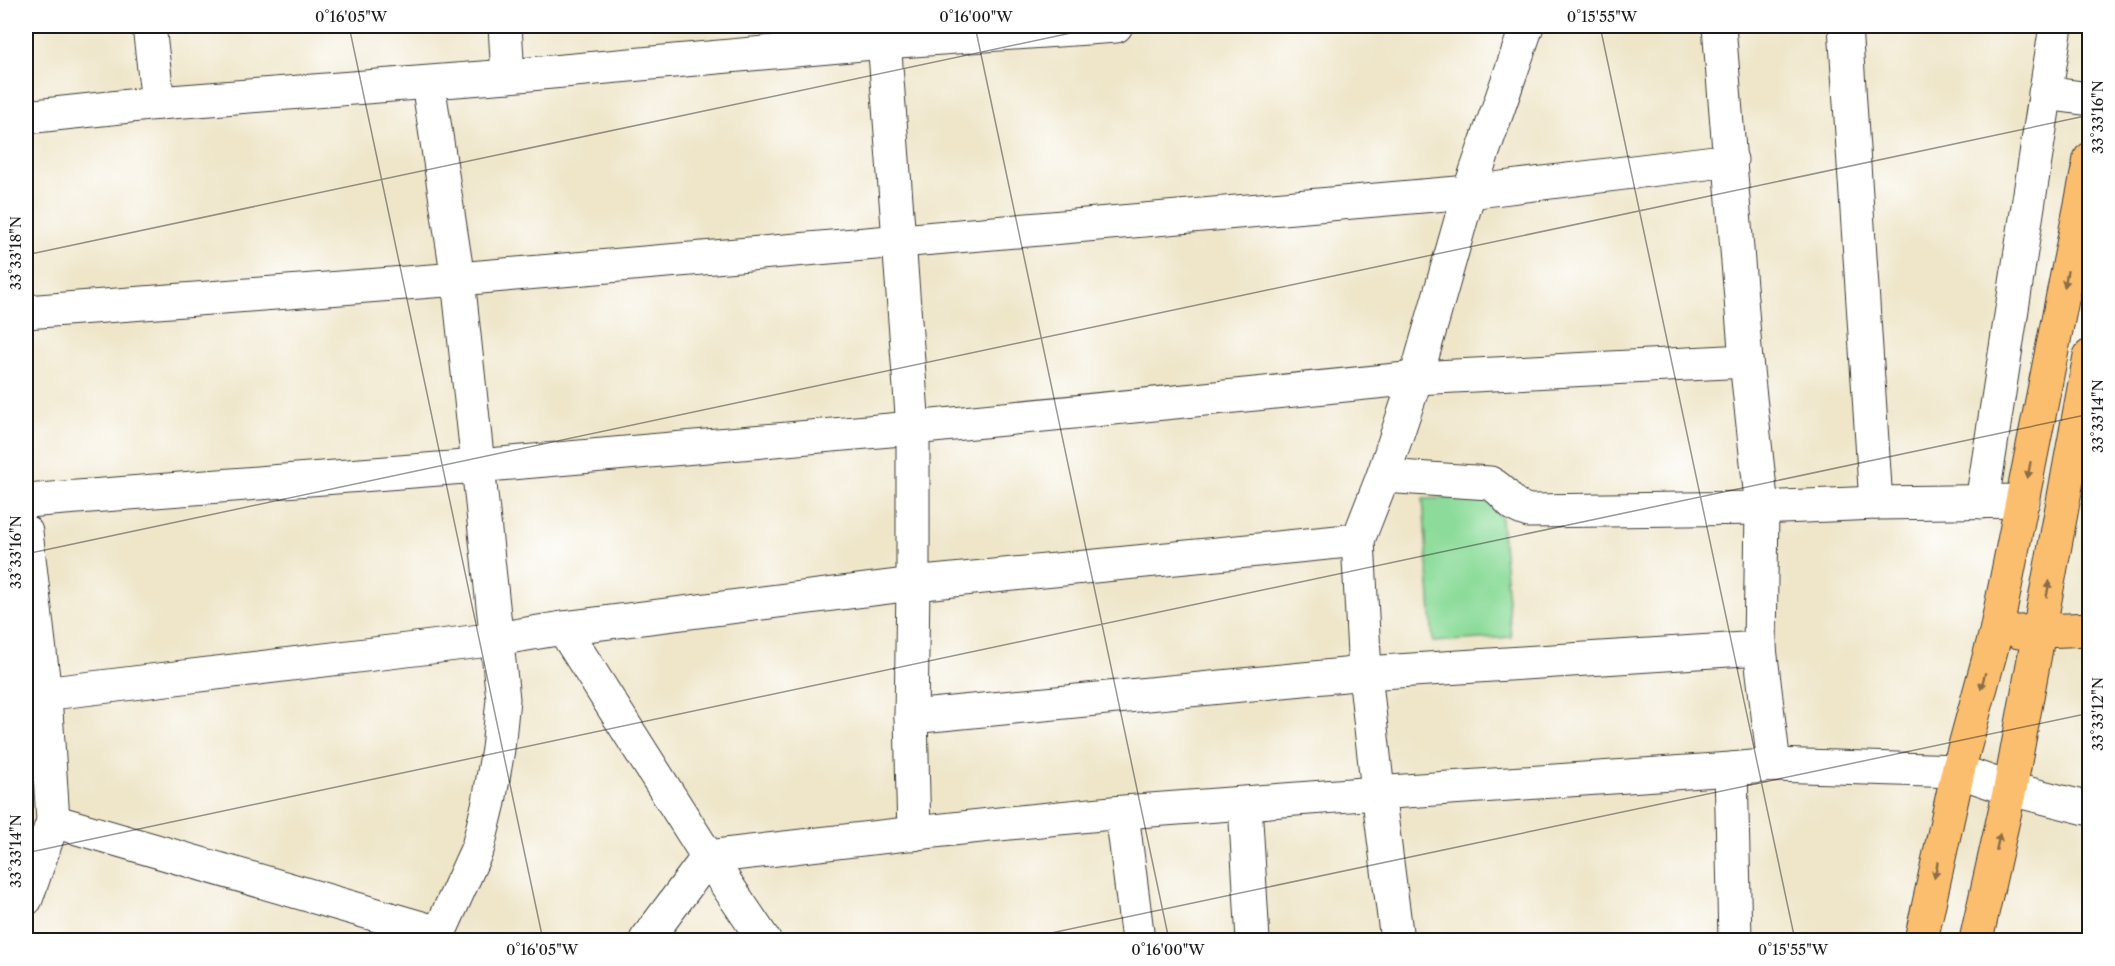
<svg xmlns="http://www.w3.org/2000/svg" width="2115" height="966" viewBox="0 0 2115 966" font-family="'Libre Caslon Text',serif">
<rect width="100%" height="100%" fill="#fff"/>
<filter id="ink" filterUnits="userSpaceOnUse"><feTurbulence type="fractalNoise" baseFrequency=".0167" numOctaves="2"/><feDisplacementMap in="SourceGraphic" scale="12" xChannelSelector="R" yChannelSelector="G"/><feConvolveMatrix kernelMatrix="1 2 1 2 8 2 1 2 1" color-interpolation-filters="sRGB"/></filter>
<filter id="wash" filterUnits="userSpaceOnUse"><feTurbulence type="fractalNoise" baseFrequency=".008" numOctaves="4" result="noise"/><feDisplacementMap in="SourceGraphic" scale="24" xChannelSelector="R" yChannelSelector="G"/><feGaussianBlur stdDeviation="1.35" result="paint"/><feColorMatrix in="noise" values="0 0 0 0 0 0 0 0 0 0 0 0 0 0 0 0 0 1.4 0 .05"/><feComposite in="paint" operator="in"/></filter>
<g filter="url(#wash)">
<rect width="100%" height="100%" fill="#efe6ca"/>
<polygon fill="#8cdb9a" stroke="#547c5b" stroke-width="1.5" points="1499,496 1511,637 1433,642 1423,499"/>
</g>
<g filter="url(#ink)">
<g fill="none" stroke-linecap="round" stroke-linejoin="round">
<g stroke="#3c3a36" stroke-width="35">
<g id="minor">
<polyline points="149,26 158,103"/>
<polyline points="505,26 508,76"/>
<polyline points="883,26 913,428 913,584 911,717 914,834"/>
<polyline points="1719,26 1746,361 1762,508 1760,648 1774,765"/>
<polyline points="1845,26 1876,503"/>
<polyline points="428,83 458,279 503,699 498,749 489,802 478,847 436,940"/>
<polyline points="2045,93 2090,99"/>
<polyline points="26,117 158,103 508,76 884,42 1116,26"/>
<polyline points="26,312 458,279 1469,192 1731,160"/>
<path d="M1383 476 1490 483C1509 493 1506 505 1529 511L1762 508 1876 503 2023 501"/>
<polyline points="26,501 477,466 913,428 1416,378 1746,361"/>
<polyline points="1982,502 2056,26"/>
<polyline points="26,532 45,695 53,821 26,899"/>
<polyline points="563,628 708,857 764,940"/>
<polyline points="26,696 497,639 563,628 913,584 1358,540"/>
<polyline points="911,717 1365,673 1760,648"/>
<polyline points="1731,769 1735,940"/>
<polyline points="1245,804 1253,940"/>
<polyline points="1122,813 1138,940"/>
<polyline points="53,821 439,933"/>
<path d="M646 940 708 857C846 841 985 824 1124 812 1326 796 1529 782 1731 769L1774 765 1958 771 2010 789 2090 809"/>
<polyline points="1397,940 1378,792 1365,673 1358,540 1383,476 1416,378 1469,192 1527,26"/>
</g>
</g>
<g stroke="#3c3a36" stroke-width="35">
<g id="major">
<polyline points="2019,632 2090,629"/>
<polyline points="1921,940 1958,771 1996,632 2090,159"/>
<polyline points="1976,940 2010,789 2090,356"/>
</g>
</g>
<use href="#minor" stroke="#fff" stroke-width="33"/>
<use href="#major" stroke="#fbbe6e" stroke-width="33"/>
</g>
<defs><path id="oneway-solid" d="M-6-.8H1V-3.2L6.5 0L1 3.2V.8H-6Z" transform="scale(1.5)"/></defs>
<g fill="#8c6d45">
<use href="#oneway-solid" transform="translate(2066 279) rotate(101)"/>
<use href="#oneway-solid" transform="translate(2029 470) rotate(101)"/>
<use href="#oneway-solid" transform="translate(2048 589) rotate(-80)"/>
<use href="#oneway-solid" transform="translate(1983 681) rotate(105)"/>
<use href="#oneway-solid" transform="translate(1998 842) rotate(-78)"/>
<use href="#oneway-solid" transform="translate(1936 870) rotate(102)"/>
</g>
</g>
<path fill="none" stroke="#1c1c1c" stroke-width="1.5" stroke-opacity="0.45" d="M349 26 543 940M975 26 1169 940M1600 26 1795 940M26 255 1104 26M26 554 2090 115M26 853 2090 414M1018 940 2090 713"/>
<rect width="2115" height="966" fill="none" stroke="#fff" stroke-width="66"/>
<rect x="33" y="33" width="2049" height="900" fill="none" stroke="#1c1c1c" stroke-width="2"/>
<g font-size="15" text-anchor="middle" fill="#1c1c1c">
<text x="351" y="22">0°16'05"W</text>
<text x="976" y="22">0°16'00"W</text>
<text x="1602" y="22">0°15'55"W</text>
<text transform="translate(2098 117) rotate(-90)" y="5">33°33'16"N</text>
<text transform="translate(16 253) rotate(-90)" y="5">33°33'18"N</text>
<text transform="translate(2098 416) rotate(-90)" y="5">33°33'14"N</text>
<text transform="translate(16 552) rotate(-90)" y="5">33°33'16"N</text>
<text transform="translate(2098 714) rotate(-90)" y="5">33°33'12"N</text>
<text transform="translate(16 851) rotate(-90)" y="5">33°33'14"N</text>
<text x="542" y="955">0°16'05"W</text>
<text x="1168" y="955">0°16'00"W</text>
<text x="1793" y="955">0°15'55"W</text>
</g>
</svg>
